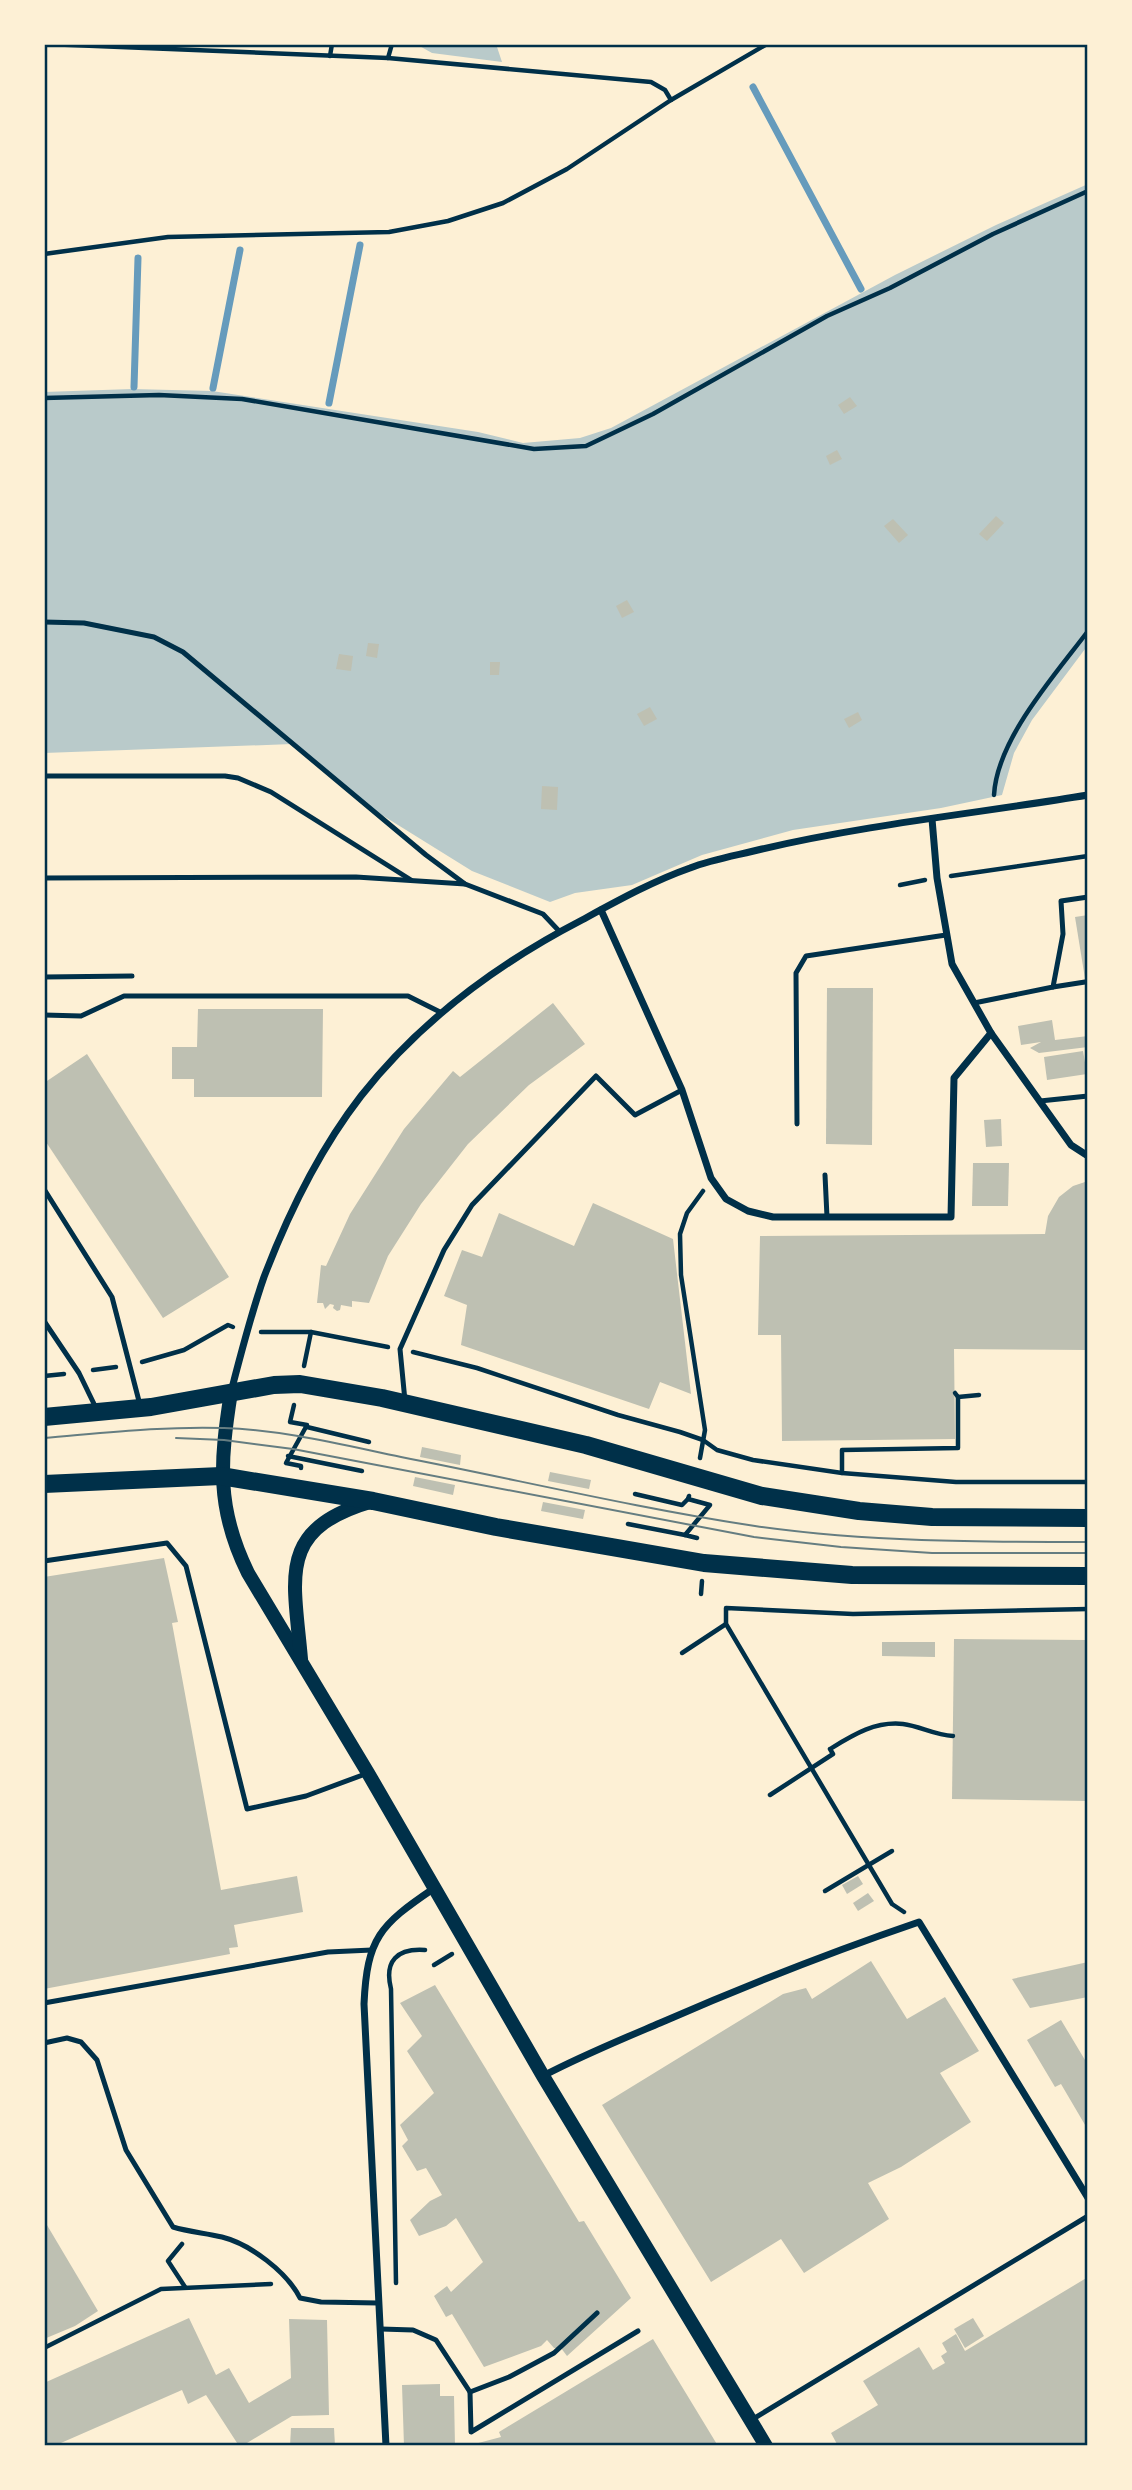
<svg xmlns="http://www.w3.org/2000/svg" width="1132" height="2490" viewBox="0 0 1132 2490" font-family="'Alegreya Sans',sans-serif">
<rect width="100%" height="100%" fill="#fdf0d5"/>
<g fill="#b9caca">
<polygon points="416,44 496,44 502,62 432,53"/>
<polygon points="1088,184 1088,645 1032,720 1014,753 1002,795 941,808 793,830 702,855 632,885 575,893 550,902 472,871 361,802 292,744 44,753 44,392 132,389 212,391 478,432 523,443 580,438 611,428 895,275 996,225"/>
</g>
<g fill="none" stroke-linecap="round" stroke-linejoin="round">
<g stroke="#669bbc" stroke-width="7">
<polyline points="753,87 861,289"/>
<polyline points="134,387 138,258"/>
<polyline points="213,388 240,250"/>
<polyline points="329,403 360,245"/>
</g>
</g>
<g fill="#bec0b2">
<polygon points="850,397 857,406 844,414 838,405"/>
<polygon points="837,450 842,459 830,465 826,456"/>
<polygon points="996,516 1004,523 987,541 979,534"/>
<polygon points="893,519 908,535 899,543 884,526"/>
<polygon points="627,600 634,612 622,618 616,606"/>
<polygon points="368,643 379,644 377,658 366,656"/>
<polygon points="339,654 353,656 351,671 336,669"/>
<polygon points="490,662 500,662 499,675 490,675"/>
<polygon points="650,707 657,719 644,726 637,714"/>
<polygon points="858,712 862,720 849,728 844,719"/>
<polygon points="542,786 558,787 557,810 541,809"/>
<polygon points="1088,915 1088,991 1087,991 1075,917"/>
<polygon points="827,988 873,988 872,1145 826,1144"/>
<polygon points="553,1003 585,1044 529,1085 468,1144 421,1204 388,1256 369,1303 352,1301 352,1307 341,1305 340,1310 337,1311 333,1308 334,1305 330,1304 325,1309 323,1303 317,1303 321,1265 326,1266 350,1214 404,1129 453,1071 460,1077"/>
<polygon points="198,1009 323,1009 322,1097 194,1097 194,1079 172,1079 172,1047 197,1047"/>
<polygon points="1052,1020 1055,1040 1088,1036 1088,1047 1039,1053 1030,1048 1041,1042 1021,1045 1018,1026"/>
<polygon points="1083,1051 1087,1074 1047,1080 1044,1057"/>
<polygon points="87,1054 229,1277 163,1318 44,1139 44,1083"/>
<polygon points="1001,1119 1002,1146 986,1147 984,1120"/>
<polygon points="973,1163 1009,1163 1008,1206 972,1206"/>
<polygon points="1088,1181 1088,1350 954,1349 955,1439 782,1441 781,1335 758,1335 760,1236 1045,1234 1048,1216 1059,1197 1073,1186"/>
<polygon points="593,1203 673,1239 691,1394 660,1382 649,1409 461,1345 467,1305 444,1296 462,1250 482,1257 499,1213 574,1246"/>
<polygon points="422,1447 461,1455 460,1465 420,1457"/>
<polygon points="550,1472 591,1480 589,1489 548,1481"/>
<polygon points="415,1477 455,1485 453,1495 413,1486"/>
<polygon points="543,1502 585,1510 583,1519 541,1511"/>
<polygon points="164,1558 178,1622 172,1623 221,1890 297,1876 303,1912 234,1925 238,1947 229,1948 230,1954 44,1989 44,1577"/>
<polygon points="954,1639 1088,1640 1088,1801 952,1799"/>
<polygon points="882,1642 935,1642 935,1657 882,1656"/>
<polygon points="858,1876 863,1884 847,1894 842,1885"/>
<polygon points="868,1893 874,1901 858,1911 853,1903"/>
<polygon points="871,1961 907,2019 945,1997 979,2051 940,2073 971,2122 901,2167 868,2183 889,2219 804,2273 781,2239 711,2282 602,2105 783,1994 806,1988 812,1999"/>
<polygon points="1088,1962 1088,1997 1030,2008 1012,1979"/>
<polygon points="435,1985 579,2222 584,2221 631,2298 567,2356 561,2348 554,2348 547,2340 541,2346 484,2367 452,2314 446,2317 434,2296 447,2286 451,2292 483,2262 456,2218 446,2226 419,2236 410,2220 430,2201 442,2195 426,2168 417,2171 402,2146 408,2140 400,2125 434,2093 407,2051 422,2036 400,2003"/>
<polygon points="1061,2020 1088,2065 1088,2130 1061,2084 1055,2087 1027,2040"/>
<polygon points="44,2220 98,2311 75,2326 44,2339"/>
<polygon points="1088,2277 1088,2446 838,2446 831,2433 878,2405 863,2381 919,2347 933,2370 945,2363 941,2356 947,2352 942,2343 956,2334 965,2351"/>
<polygon points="189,2318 216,2375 229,2368 249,2403 291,2378 289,2319 327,2320 329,2415 292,2416 242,2446 239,2446 206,2395 188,2404 182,2390 54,2446 44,2446 44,2383"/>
<polygon points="973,2318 984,2336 965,2348 954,2329"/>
<polygon points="653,2339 718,2446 467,2446 501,2437 499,2432"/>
<polygon points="440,2384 440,2396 454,2396 455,2446 404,2446 402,2385"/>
<polygon points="291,2428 334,2428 335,2446 290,2446"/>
</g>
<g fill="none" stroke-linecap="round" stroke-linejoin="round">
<g stroke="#003049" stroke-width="4.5">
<polyline points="46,44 388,58 651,82 665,90 671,100"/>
<polyline points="330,56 332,44"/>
<polyline points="388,58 392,44"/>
<polyline points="44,254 168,237 389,232 448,221 503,203 567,169 671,100 767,44"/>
<polyline points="44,398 159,395 242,399 534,449 586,446 653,414 827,316 890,288 993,234 1088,191"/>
<path d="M994 795C997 739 1055 675 1088 631"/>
<polyline points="951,876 1088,856"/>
<polyline points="900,885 925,880"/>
<polyline points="261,1332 311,1332 388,1347"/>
<polyline points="413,1352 477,1368 618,1415 680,1432 703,1440 717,1450 753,1460 842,1473 956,1482 1088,1482"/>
<polyline points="142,1362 184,1350 228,1325 233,1327"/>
<polyline points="304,1366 311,1332"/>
<polyline points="93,1370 116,1367"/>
<polyline points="44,1376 64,1374"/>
<polyline points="955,1393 958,1397 979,1395"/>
<polyline points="294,1405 290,1422 307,1425 286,1463 301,1466 301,1468"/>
<polyline points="307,1427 369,1442"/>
<polyline points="288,1456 362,1471"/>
<polyline points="700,1458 705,1430 681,1275 680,1234 687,1213 703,1191"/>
<polyline points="842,1473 842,1450 958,1448 958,1397"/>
<polyline points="635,1494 682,1505 688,1499"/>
<polyline points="689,1496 688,1499 710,1505 685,1535 697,1538"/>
<polyline points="628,1524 685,1535"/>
<polyline points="701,1594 702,1581"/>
<polyline points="682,1653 726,1624"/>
<path d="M770 1795 833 1754 830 1749C853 1735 875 1721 903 1724 920 1726 934 1735 953 1736"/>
<polyline points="825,1891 892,1851"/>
<polyline points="904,1912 892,1904 726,1624 726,1608 853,1614 1088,1609"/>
<polyline points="434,1965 452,1954"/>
<polyline points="182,2244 168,2261 185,2287"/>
<path d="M396 2283 391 1989C384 1961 397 1948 425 1950"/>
<polyline points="44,2348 161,2289 271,2284"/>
</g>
<g stroke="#003049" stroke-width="5">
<polyline points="44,622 84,623 154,637 183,652 426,855 465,884 543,914 560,932"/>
<polyline points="44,776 225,776 238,778 271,792 411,880"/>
<polyline points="44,878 356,877 465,884"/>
<polyline points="44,977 132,976"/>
<polyline points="1053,987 1085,982"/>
<polyline points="974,1003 1053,987 1063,934 1061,901 1088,897"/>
<polyline points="44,1015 81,1016 124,996 408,996 442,1013"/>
<polyline points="1040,1101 1088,1096"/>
<polyline points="797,1124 796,973 806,956 946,935"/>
<polyline points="825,1175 827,1217"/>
<polyline points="44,1189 112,1297 140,1405"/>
<polyline points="44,1321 79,1373 96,1408"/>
<polyline points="405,1401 400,1349 444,1250 472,1205 596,1076 635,1115 682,1090"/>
<polyline points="44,1561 167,1543 186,1566 247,1809 306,1796 368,1773"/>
<polyline points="44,2003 328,1952 372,1950"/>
<path d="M44 2043 67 2038 81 2042 97 2060 126 2150 173 2227C189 2232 206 2233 222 2237 250 2244 287 2272 300 2298L321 2302 378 2303"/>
<polyline points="381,2329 413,2330 436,2340 470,2392 471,2432 638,2331"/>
<polyline points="470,2392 509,2377 554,2353 597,2313"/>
<polyline points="753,2419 1088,2216"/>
</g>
<g stroke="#003049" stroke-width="7">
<polyline points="932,819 937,878 952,964 991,1033 1071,1145 1088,1156"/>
<polyline points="601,910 682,1090 711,1178 726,1199 748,1211 773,1217 951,1217 954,1078 991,1033"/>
<path d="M231 1392C241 1353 251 1314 264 1277 288 1214 320 1149 361 1096 420 1021 499 963 582 920 617 901 653 881 690 868 713 859 739 855 762 849 869 824 979 813 1088 795"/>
<path d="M543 2076C581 2056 620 2040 660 2023 745 1986 831 1952 919 1922L1088 2198"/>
<path d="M386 2446 364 2004C367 1938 380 1925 433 1889"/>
</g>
<g stroke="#003049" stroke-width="14">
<path d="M231 1392C220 1462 216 1508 248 1573L368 1773 543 2076 766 2446"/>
<path d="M301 1659C294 1577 276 1529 373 1501"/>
</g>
<g stroke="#003049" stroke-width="18">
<polyline points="44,1417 151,1407 274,1385 300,1384 382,1398 586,1445 762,1496 859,1511 932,1517 1088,1518"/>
<polyline points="44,1484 221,1476 373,1501 496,1527 704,1563 852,1575 1088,1576"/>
</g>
<g stroke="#657d81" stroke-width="2">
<path d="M44 1438C104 1433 163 1426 224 1428 283 1430 343 1445 401 1457 519 1480 636 1508 755 1526 866 1542 977 1542 1088 1542"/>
<polyline points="176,1438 224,1440 293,1449 754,1537 841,1547 932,1553 1088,1553"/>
</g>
</g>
<rect width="1132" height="2490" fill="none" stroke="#fdf0d5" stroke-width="91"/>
<rect x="46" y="46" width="1040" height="2398" fill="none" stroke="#003049" stroke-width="2.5"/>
</svg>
